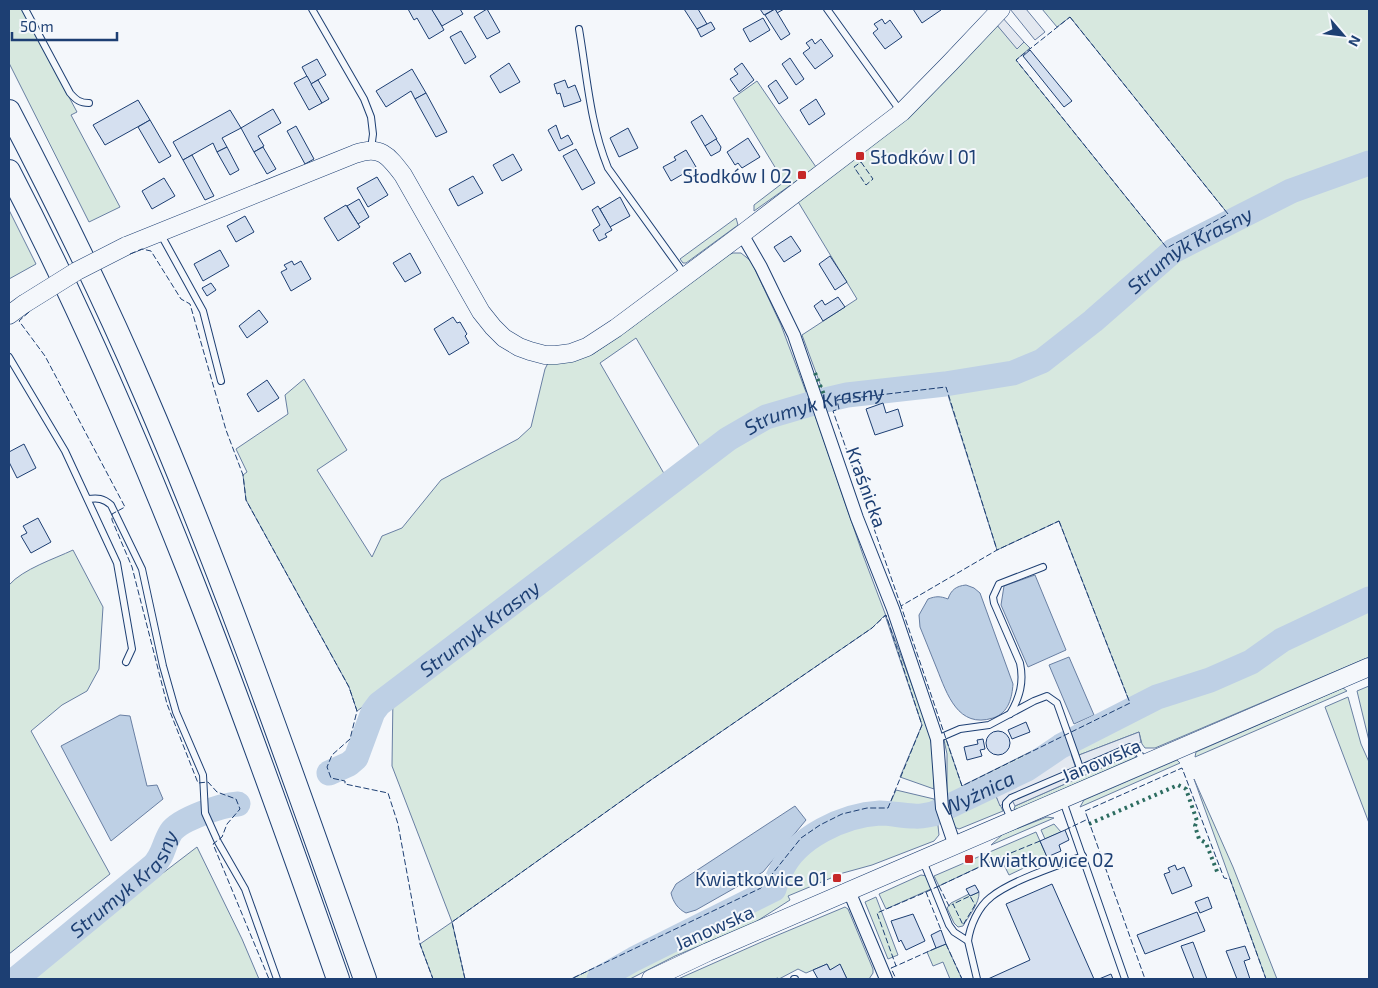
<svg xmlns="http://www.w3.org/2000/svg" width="1378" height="988" viewBox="0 0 1378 988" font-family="'Exo 2',sans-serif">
<rect width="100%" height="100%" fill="#f4f7fb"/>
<g fill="#d7e8df" stroke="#687fa3">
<polygon points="9,9 22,9 77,112 71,115 120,207 89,222 9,63"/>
<polygon points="1042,9 1369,9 1369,159 1287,186 1228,214 1070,17 1057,27"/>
<polygon points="996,24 1018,48 1024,42 1030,48 1016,60 1167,248 1038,357 1009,366 943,376 944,381 845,392 825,397 802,335 857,299 797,200"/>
<polygon points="757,81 816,167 754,211 754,205 784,182 733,98"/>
<polygon points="1369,172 1369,595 1350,606 1286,635 1242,663 1210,677 1157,695 1131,706 1059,521 997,550 947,392 1012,379 1037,372 1056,359 1172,259 1282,203"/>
<polygon points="9,210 36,264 9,279"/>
<polygon points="736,218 738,225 686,263 683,263 680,259"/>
<polygon points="733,253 741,253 751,261 781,325 809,400 765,413 722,438 703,452 636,338 600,363 666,477 537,577 357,711 349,687 246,500 243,475 247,472 236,449 288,414 285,395 304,379 347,450 317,470 372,557 382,536 402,528 441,480 518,439 531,427 545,369 548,363 572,361 593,354 631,328 723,257"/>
<polygon points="812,406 863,555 929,730 933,752 934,789 900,777 922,725 885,615 872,628 648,782 452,922 465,979 433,979 420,944 452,922 392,766 393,695 729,441 767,419"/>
<path d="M73 550 103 607 99 669 87 691 62 705 31 731 110 874 9 954V585C23 569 54 559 73 550Z"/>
<polygon points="1369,603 1369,657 1155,748 1145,748 1142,744 1139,732 1079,755 1075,741 1159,699 1210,684 1252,666 1284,643"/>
<polygon points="1369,686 1369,741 1357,691"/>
<polygon points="1343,688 1347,691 1195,757 1196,752"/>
<polygon points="1348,697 1361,744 1369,762 1369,823 1325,707"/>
<polygon points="1064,735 1066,741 1026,768 947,805 947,754 944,740 946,739 962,786"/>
<polygon points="1067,745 1070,751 1036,776 996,796 1003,811 959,829 954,827 948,809 1028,771"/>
<polygon points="1133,754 1136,757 1134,758 1016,810 1014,809 1015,806"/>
<polygon points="1177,760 1180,763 1080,807 1084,800"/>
<polygon points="1194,779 1233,867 1277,979 1266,979"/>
<polygon points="896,790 934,799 935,810 913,813 888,808"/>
<path d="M881 815 917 818 937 816 939 835 934 841 872 865 843 873 788 896 790 900 754 923 675 956 630 979H602L635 960 703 928 731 911 776 890C778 884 779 877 782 871 800 836 845 818 881 815Z"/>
<polygon points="1047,817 1054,818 991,845 1003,834"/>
<polygon points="1054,824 1061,832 1045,839 1041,830"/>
<polygon points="1036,832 1047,857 1009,875 1000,857 939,886 934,876"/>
<polygon points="197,847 242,939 259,979 24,979"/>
<polygon points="782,860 772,886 759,893 631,958 592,979 571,979 761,888"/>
<polygon points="921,875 927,876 931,889 886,909 879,894"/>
<path d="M979 892C980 903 968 917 963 926L958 927 954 923 947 908 951 903 969 894 970 896Z"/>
<polygon points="876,897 898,955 888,959 865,902"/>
<polygon points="845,907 848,909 873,969 873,973 869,979 847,979 840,965 830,970 827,964 806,973 798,969 779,979 778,978 774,979 678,979 766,940"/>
<polygon points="946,944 962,979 950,979 943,962 933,966 927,952"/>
</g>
<g fill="#e3e8f0" stroke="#687fa3">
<polygon points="1010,9 1026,9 1045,32 1035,40"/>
<polygon points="1002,17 1024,42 1017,49 996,24"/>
<polygon points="1139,732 1141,742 1130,747 1133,754 1015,806 1011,798 1000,806 996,796 1036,776 1070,751 1076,769 1083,767 1079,755"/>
</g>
<g fill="#bed0e5" stroke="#687fa3">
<polygon points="1035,575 1066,650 1028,667 1001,605 1004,586"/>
<path d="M966 585 974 588 980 593 1013 684C1012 697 1009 713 993 718 958 729 947 694 937 669 931 655 926 641 920 627L919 615 928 599C936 596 940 596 948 599 951 590 956 586 966 585Z"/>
<polygon points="1069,657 1094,715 1074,724 1049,665"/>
<polygon points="120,715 130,716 147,786 157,785 163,799 111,841 61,746"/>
<path d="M795 806 806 820 763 872 696 910 686 913C678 909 673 902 671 893L676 884Z"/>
</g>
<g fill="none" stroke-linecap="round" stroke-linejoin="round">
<g stroke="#bed0e5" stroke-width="25">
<path id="s1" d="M329 773 349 764 356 758 373 712 379 704 728 439 766 417 817 402 847 395 945 384 1013 373 1042 361 1093 321 1173 251 1291 191 1369 163"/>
<path id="s2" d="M16 979 153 866C164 855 163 845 171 832 180 819 222 805 238 804"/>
<path id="s3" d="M599 979 634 959 774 889C776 883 778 876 781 871 796 837 844 815 880 813 891 813 903 816 914 816 920 817 927 815 933 814L1027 769 1061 746 1157 697 1210 680 1251 662 1282 640 1369 599"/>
</g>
</g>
<g fill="#d5e0f0" stroke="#1d3f73">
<polygon points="408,9 432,9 444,30 429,39 417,18 414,20"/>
<polygon points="434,9 460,9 463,14 442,26 432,10"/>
<polygon points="487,9 500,32 487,39 474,17"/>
<polygon points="684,9 698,9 707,24 697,29"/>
<polygon points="760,9 784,9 777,13 775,9 764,15"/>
<polygon points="775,9 790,34 781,40 765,15"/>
<polygon points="913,9 940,9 941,10 922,23"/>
<polygon points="763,18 770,30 750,42 743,29"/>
<polygon points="882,19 885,24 890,20 902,37 885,49 873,33 878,29 874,24"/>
<polygon points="711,22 715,29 701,37 697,29"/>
<polygon points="461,31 476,57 465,64 450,37"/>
<polygon points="812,39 815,44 821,39 833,56 815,69 803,53 810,48 806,43"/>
<polygon points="1030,50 1072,101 1064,107 1023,56"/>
<polygon points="790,58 804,79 796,85 782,64"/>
<polygon points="317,59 326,75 311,84 302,67"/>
<polygon points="509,63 520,82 500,93 490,76"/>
<polygon points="742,63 754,80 739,92 730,79 738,74 734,69"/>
<polygon points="412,69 426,93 415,99 411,91 386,107 376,91"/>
<polygon points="307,76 322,103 309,110 294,83"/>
<polygon points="318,80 329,99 322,103 311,84"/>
<polygon points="565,80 568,88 575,85 581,101 564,107 560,93 557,94 554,84"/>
<polygon points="776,80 788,98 779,104 768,86"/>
<polygon points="426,93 447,132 436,137 415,99"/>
<polygon points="816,99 825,114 809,125 800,110"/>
<polygon points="138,100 150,120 105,145 93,125"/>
<polygon points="273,109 281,123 258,136 264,146 254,152 241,128"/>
<polygon points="230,110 241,128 222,138 227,147 217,152 213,143 183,160 173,142"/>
<polygon points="702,115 717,139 705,146 691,122"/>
<polygon points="150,120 171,156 159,163 138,127"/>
<polygon points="556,125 561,139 568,135 573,144 559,151 548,130"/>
<polygon points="296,126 314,159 305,164 287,131"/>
<polygon points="628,128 638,148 619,157 610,138"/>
<polygon points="748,138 760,157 742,168 738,163 735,165 727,152"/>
<polygon points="716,139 721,147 720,151 711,156 705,146"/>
<polygon points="227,147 239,170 230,175 217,152"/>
<polygon points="263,147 276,169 267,174 254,152"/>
<polygon points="576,149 595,183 582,190 563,156"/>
<polygon points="686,150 696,167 688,171 691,176 686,178 683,174 671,181 663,167 676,160 674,157"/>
<polygon points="513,154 522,170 502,181 493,165"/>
<polygon points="192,155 214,196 205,200 183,160"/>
<polygon points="473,176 483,193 458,206 449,189"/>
<polygon points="377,177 388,195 368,207 357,188"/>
<polygon points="164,178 175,196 152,209 142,191"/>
<polygon points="620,197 630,216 610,227 600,209"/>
<polygon points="359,199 369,217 358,224 347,206"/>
<polygon points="346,205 360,227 338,241 324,218"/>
<polygon points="598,206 612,230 605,234 607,237 599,241 593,230 600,225 592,210"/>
<polygon points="245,216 254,232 236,242 227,226"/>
<polygon points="791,236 801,251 784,262 774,247"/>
<polygon points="220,250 229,266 203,281 194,264"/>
<polygon points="410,253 421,273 405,282 393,263"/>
<polygon points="830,256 847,282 835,290 819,264"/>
<polygon points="292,261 294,265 301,261 311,279 291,291 281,272 287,269 284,265"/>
<polygon points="211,283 216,290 207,296 202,288"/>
<polygon points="838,297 845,307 823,321 814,306 822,300 825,305"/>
<polygon points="259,310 268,322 247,338 239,326"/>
<polygon points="453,317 457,323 460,322 467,334 465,336 469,343 449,355 434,329"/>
<polygon points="267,380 279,398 258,412 247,394"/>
<polygon points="883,403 886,413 898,409 903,426 875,435 866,409"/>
<polygon points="24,444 36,468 17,478 9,462 9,452"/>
<polygon points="38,518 51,542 31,553 21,536 27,533 23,526"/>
<polygon points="1026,722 1030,732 1012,739 1008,730"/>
<circle cx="998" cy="743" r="12"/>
<polygon points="983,739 985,749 980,750 982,756 967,760 964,747 978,744 977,740"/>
<polygon points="1065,830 1069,840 1059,845 1061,851 1047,857 1040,841"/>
<polygon points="1175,865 1177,870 1184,867 1192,886 1172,894 1164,874 1170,872 1168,868"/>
<polygon points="1052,884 1094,979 988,979 1030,960 1006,904"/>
<polygon points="975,885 979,892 970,896 966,889"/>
<polygon points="1208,897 1212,908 1200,913 1195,902"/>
<polygon points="1197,912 1205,931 1145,954 1137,935"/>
<polygon points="913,914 925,941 906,950 901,940 899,942 891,921"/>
<polygon points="941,930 946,944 936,948 931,935"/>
<polygon points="1193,942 1207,979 1194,979 1181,946"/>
<polygon points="1245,946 1250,959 1244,961 1250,979 1237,979 1226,951"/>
<polygon points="827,964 830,970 840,964 847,979 818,979 813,970"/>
<polygon points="1111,974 1113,979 1099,979"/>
</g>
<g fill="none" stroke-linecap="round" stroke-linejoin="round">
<g stroke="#1d3f73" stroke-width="8">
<g id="lane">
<path d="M25 9 70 93C76 100 80 103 89 103"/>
<polyline points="312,9 364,99 371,117 373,134 371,149"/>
<polyline points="827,9 896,105 901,111"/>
<path d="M579 29C587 76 590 124 608 168L685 275"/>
<polyline points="160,233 203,311 221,381"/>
<polyline points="9,357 65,451 117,563 132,649 126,662"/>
<path d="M88 499C98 498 103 498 111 505L142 569 163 666 176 712 203 775 205 813 218 842 245 889 277 979"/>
<path d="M1010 714C1020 697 1024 682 1020 663L994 603 993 597 999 584 1043 567"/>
<polyline points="937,739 960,729 989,725 1034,701 1047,696 1057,703 1080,768"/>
<polyline points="1063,801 1125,979"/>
<polyline points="1011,819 1006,807 1006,803 1011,798 1130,747 1136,747 1144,763"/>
<polyline points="923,861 949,925 954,932 968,941 977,979"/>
<path d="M968 941C970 926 978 907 991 897 1012 880 1057 866 1083 856"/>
<polyline points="794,979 795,979"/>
</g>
</g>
<g stroke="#1d3f73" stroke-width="14">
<g id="street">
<polyline points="742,234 761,267 794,335 857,518 893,609 937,739 942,808 955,846"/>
<polyline points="849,891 886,979"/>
</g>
</g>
<g stroke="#1d3f73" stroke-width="19">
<g id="secondary">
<path d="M126 246 355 154C380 145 388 155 403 175L481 312 493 327 504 338 519 347 530 351 545 355H556L571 353 587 347 616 328 742 234 902 112 950 63 1001 9"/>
<polyline points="9,315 24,304"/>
<polyline points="651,979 708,952 849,891 1369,667"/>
</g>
</g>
<g stroke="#1d3f73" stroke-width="24">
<g id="highway">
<path d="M9 111C57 203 103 296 144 392 227 584 295 782 365 979"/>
<path d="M9 171C143 429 242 705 338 979"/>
</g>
</g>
<use href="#lane" stroke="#f4f7fb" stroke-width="6"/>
<use href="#street" stroke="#f4f7fb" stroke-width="12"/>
<use href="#secondary" stroke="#f4f7fb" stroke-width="18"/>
<use href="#highway" stroke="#f4f7fb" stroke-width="22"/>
<g stroke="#1d3f73" stroke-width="19" stroke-linecap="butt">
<polyline id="secondary-bridge" points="24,304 77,271 126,246"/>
</g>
<use href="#secondary-bridge" stroke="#f4f7fb" stroke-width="18"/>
<g stroke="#2c6c60" stroke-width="4" stroke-dasharray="2.5 4" stroke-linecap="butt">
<polyline points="815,373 825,397"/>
<polyline points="1089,824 1178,785 1186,789 1197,821 1195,826 1199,839 1206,843 1218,874"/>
</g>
<g stroke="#1d3f73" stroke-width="1" stroke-dasharray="6 2.5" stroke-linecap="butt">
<polygon points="1070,17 1228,214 1167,248 1016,60"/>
<polygon points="861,162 873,179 866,185 854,167"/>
<polyline points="130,254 142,249 151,251 181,299 190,304 226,430 243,475 246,500 349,687 357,711 350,739 332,755 327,767 331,778 345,781 345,784 388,793 398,824 420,944 433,979"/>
<polyline points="29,312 19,321 45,356 125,507 112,514 112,520 132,567 167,704 198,783 208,782 217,792 236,799 240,809 227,824 222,837 213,844 269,979"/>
<polygon points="1059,521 1130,703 962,786 901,606 997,550"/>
<polyline points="901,606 833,411 839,409 837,400 946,387 997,550"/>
<polyline points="1088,819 1085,811 1182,768 1224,878 1230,879 1266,979"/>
<polyline points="1065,830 1088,819 1145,979"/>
<polyline points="939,886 949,906 953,904 963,925 975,905 970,896 953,904"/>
<polyline points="926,892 1001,857 1040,841"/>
<polyline points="946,944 962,979"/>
<polyline points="936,948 896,966 877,913 926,892 941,930"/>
<polyline points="896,966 891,968 896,979"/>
<polyline points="465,979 452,922 648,782 872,628 886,615 922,725 888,808 867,808 842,814 820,825 801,838 761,888 571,979"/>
</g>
</g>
<g fill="#c62828" stroke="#f4f7fb" stroke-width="2">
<rect x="855" y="151" width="10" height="10" rx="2.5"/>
<rect x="797" y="170" width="10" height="10" rx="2.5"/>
<rect x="964" y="854" width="10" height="10" rx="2.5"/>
<rect x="832" y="873" width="10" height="10" rx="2.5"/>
</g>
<g text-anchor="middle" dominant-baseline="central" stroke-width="4" stroke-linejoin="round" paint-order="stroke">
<g font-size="19" fill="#1d3f73" stroke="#f4f7fb" text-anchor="start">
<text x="870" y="156">Słodków I 01</text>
<text x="792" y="175" text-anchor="end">Słodków I 02</text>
<text x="979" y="859">Kwiatkowice 02</text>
<text x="827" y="878" text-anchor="end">Kwiatkowice 01</text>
</g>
<g font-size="19" fill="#1d3f73" stroke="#f4f7fb">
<text transform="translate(867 487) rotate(70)">Kraśnicka</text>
<text transform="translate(1101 760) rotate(-23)">Janowska</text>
<text transform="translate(714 927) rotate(-24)">Janowska</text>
</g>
<g font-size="20" font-style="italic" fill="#1d3f73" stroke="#f4f7fb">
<text stroke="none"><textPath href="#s1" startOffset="1041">Strumyk Krasny</textPath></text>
<text stroke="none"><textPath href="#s1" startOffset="621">Strumyk Krasny</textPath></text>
<text stroke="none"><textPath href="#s1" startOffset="216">Strumyk Krasny</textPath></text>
<text stroke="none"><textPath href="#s3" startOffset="439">Wyżnica</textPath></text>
<text stroke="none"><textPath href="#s2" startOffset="145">Strumyk Krasny</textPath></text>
</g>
</g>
<rect width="1378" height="988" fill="none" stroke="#1d3f73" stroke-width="20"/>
<g transform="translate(1343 35) rotate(118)" stroke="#f4f7fb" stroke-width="4" paint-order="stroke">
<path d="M0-4L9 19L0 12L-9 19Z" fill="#1d3f73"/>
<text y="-8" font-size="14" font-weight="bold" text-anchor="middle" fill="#1d3f73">N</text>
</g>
<path d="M12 32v8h105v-8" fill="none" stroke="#1d3f73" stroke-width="2.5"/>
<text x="20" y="32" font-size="15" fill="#1d3f73" stroke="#f4f7fb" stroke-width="4" paint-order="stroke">50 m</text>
</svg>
